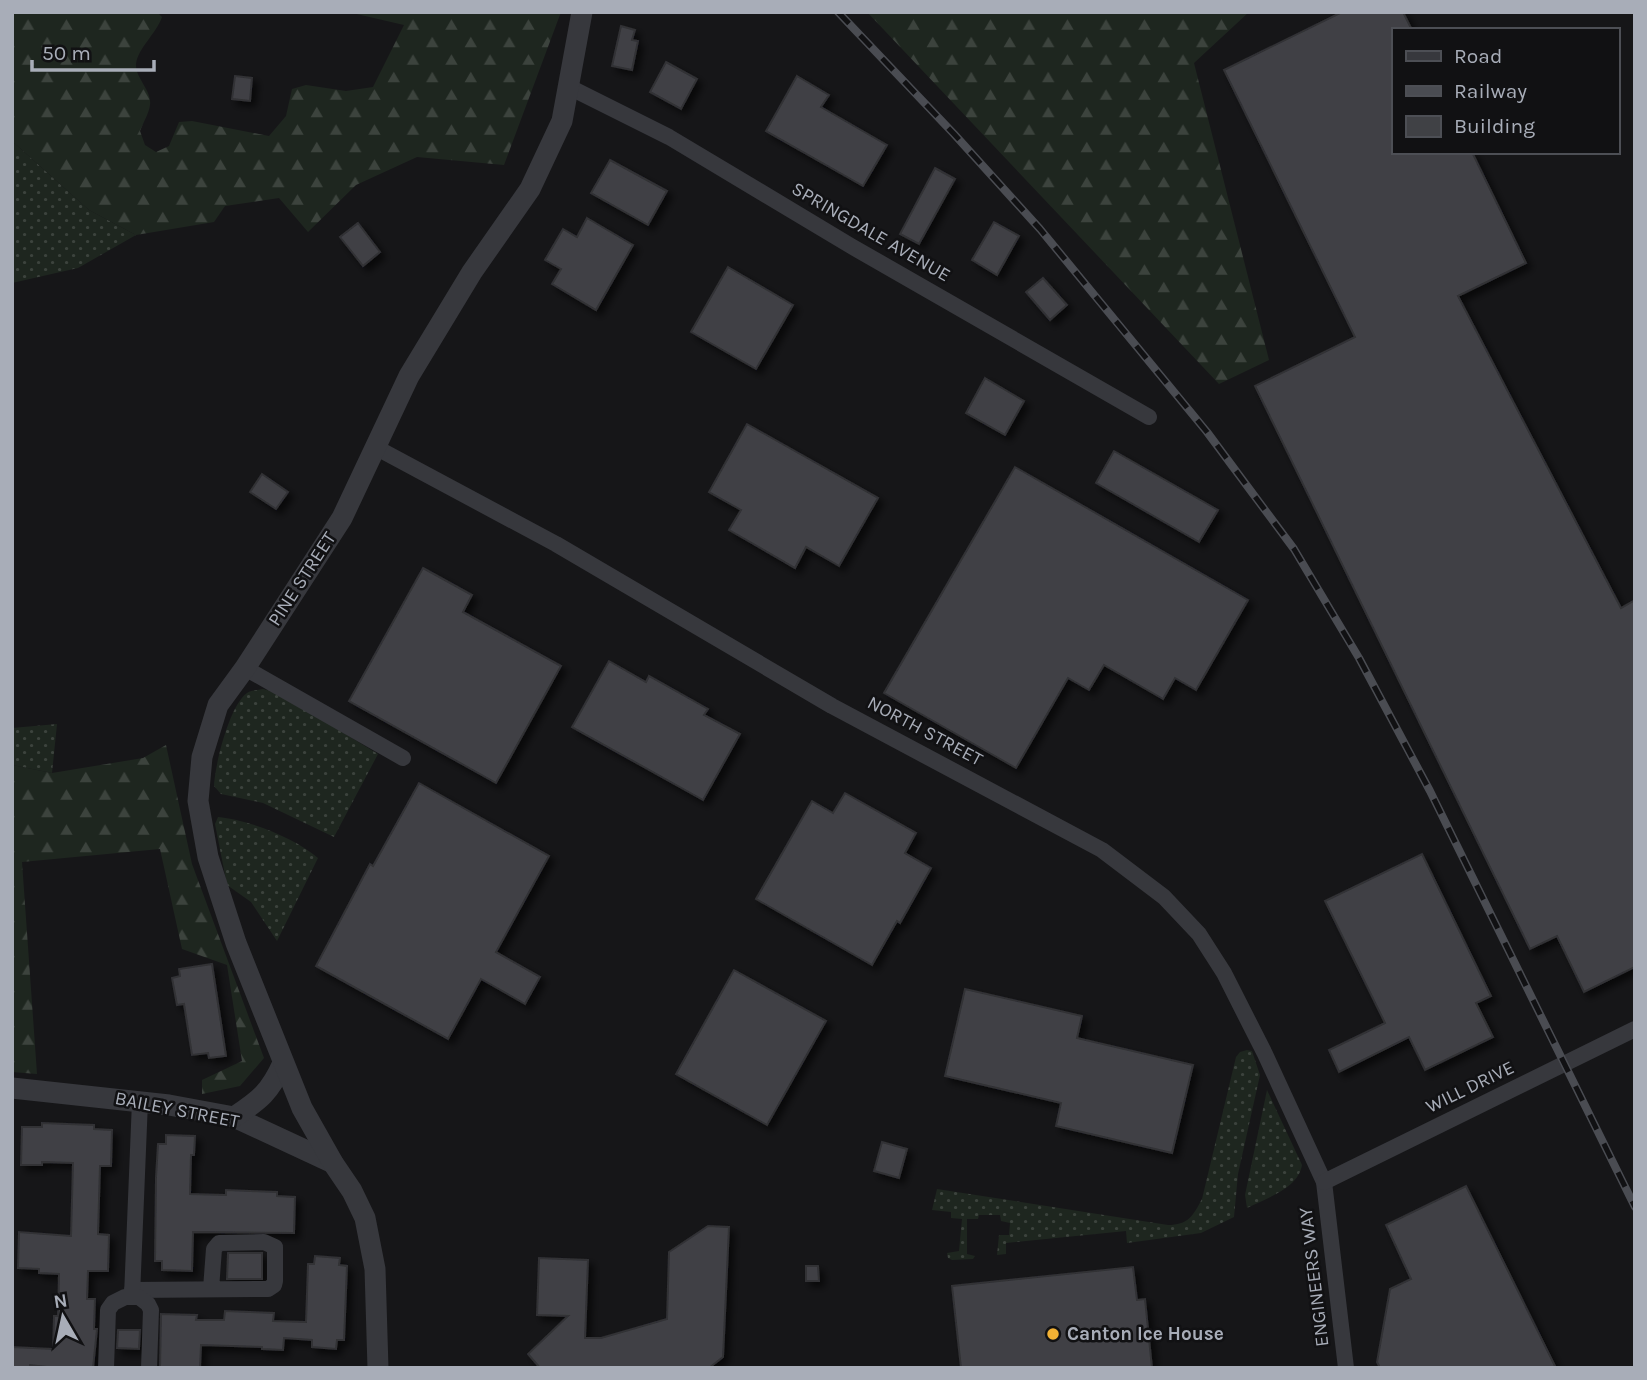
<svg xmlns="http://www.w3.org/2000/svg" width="1647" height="1380" viewBox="0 0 1647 1380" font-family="Karla,sans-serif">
<defs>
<pattern id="grass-dots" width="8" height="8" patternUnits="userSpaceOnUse" patternTransform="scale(1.75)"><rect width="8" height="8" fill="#1e261f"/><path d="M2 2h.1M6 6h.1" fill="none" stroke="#3c433d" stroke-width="1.8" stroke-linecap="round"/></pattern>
<pattern id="forest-firs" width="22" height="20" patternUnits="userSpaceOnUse" patternTransform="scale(1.75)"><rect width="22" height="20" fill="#1e261f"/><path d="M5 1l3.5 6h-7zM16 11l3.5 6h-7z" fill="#3c433d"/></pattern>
<filter id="shadow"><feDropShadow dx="5" dy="5" stdDeviation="3.5" flood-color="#0009"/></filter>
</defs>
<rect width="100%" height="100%" fill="#161618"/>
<g fill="url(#grass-dots)">
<polygon points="12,141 89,210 136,235 78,268 12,283"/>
<path d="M263 689 278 693 378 754 334 837 263 803 221 794 214 786C215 765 229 706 247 693 252 690 258 690 263 689Z"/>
<polygon points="57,724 52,773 12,765 12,728"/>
<path d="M218 817C249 820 295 838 318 858L277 941 251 902 227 885 215 824Z"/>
<path d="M1247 1050 1252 1051 1260 1075 1238 1174 1234 1217 1201 1233 1127 1243 1126 1231 1006 1243V1254L997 1255 999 1235H1009L1010 1223 1001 1221 1000 1215H979L978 1219H967V1254L975 1256 973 1259 952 1260 948 1258 947 1253 959 1251 962 1219 951 1218V1212L932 1210 937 1189 1168 1225C1188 1225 1193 1216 1202 1199L1236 1057 1240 1052Z"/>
<path d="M1267 1090 1302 1165C1298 1189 1266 1198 1247 1208L1245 1195Z"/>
</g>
<g fill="url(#forest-firs)">
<path d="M12 12H157L162 17C156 34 138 48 136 64 135 78 152 90 150 105 149 113 143 123 140 131L145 145 156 152 169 146 179 122 192 121 269 136 286 116 292 89 306 85 346 91 373 87 404 25 348 12H561L504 165 417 157 356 185 308 232 279 198 225 206 214 222 136 235 89 210 12 141Z"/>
<polygon points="867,12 1249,12 1194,63 1269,360 1219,384"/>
<polygon points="166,745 192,864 264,1058 240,1086 202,1094 202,1080 242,1061 227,965 182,949 160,849 22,862 37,1074 12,1072 12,765 52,773 143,758"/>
</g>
<g fill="#404145" stroke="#303034" stroke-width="2" filter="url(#shadow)">
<polygon points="1342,12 1403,12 1412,30 1393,30 1393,152 1472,152 1526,263 1458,296 1621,608 1635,600 1635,967 1584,992 1557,936 1530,949 1255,386 1355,337 1224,70"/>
<polygon points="621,26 635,30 632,40 638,41 632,70 612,66"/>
<polygon points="666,62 697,79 681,109 650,92"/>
<polygon points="235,76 252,78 250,101 232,99"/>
<polygon points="797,76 829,95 821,107 887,145 863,186 766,131"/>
<polygon points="610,160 667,191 648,225 591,193"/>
<polygon points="935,168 955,179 919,244 900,234"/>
<polygon points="587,218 633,245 596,310 552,284 561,269 545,260 563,229 577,237"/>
<polygon points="994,222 1019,236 997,275 972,260"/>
<polygon points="358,223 380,252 363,266 340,237"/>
<polygon points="728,267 793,305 756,369 691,332"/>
<polygon points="1043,278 1067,305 1050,320 1026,292"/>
<polygon points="985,378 1024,401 1005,435 966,413"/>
<polygon points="747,424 878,498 839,566 806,547 795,568 729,530 741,510 709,492"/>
<polygon points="1114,451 1218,510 1199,542 1096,483"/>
<polygon points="1015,467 1248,600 1196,690 1175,678 1163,699 1104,665 1089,690 1068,678 1016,768 884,693"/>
<polygon points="262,474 288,492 276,509 250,492"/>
<polygon points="423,568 472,595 463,612 561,666 496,783 349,701"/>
<polygon points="609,661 646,682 649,676 708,709 704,715 740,734 703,800 572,727"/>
<polygon points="419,783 549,856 496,952 540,977 525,1004 481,979 448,1039 316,966 370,864 373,866"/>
<polygon points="845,793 916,833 905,853 931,868 900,923 897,921 872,965 756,899 812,801 833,813"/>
<polygon points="1422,854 1491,996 1476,1003 1493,1037 1425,1070 1409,1037 1339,1072 1329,1050 1385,1023 1325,901"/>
<polygon points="212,964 226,1056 209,1058 208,1053 192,1055 184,1004 177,1005 172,978 180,976 179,969"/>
<polygon points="734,970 826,1021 767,1125 676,1074"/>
<polygon points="965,989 1082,1016 1077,1038 1193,1065 1172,1153 1056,1126 1061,1103 945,1076"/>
<polygon points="42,1123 94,1125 94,1129 112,1130 111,1166 100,1166 98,1234 109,1235 108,1271 88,1271 87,1299 95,1299 94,1329 97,1329 93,1368 56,1368 30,1365 30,1368 12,1368 12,1347 53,1349 54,1316 58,1316 59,1274 39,1273 39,1269 18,1268 19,1232 71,1236 73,1163 42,1162 42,1165 21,1165 22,1127 42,1127"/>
<polygon points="166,1135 195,1136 194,1155 191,1155 190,1194 226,1195 226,1190 277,1192 277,1196 295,1197 294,1233 193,1232 192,1271 162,1270 162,1261 155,1261 156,1177 158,1144 166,1144"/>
<polygon points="882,1142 907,1149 899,1178 874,1171"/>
<polygon points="1466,1186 1556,1368 1380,1368 1377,1362 1390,1289 1411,1279 1386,1225"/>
<polygon points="708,1226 729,1227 723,1357 709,1368 540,1368 528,1354 568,1316 537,1315 539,1258 588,1260 585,1338 601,1338 667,1319 669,1252"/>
<polygon points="228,1253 262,1253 262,1279 227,1279"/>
<polygon points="315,1256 340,1258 339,1265 347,1266 344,1340 337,1340 336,1349 312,1347 312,1340 284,1338 283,1350 262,1349 262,1347 201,1345 200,1368 160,1368 161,1314 197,1315 196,1320 224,1320 225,1311 274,1313 273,1321 306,1322 308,1264 314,1264"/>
<polygon points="806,1266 818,1266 819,1281 806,1281"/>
<polygon points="1133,1267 1137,1300 1145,1299 1152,1368 961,1368 952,1286"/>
<polygon points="118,1330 140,1330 139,1349 117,1348"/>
</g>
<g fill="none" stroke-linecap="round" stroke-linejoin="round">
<g stroke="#37383d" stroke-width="16">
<polyline points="569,87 669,137 851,246 1149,417"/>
<polyline points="375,447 556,544 832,706 1102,850 1164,897 1199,934 1224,973 1265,1054 1324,1182 1346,1368"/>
<polyline points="245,668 403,758"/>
<polyline points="1324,1182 1635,1029"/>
<polyline points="132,1290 268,1289 274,1285 275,1281 275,1247 264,1242 219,1243 214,1249 211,1289"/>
<polyline points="132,1296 140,1101"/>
<polyline points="106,1368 108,1310 113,1303 125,1297 139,1297 148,1304 151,1310 149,1368"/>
</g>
<g stroke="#37383d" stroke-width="21">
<polyline points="12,1088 169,1105 234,1117 333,1163"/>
<path d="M234 1117C260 1100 270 1092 283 1063"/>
<polyline points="378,1368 375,1269 365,1218 352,1191 333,1163 302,1108 236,943 208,857 198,801 202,757 218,705 245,668 342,518 409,376 472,272 530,189 562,121 582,12"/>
</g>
<g stroke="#4a4c52" stroke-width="8">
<polyline id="rail" points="838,12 954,134 1040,229 1207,432 1294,549 1359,658 1430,791 1635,1207"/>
</g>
<use href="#rail" stroke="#111113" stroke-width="5" stroke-dasharray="16" stroke-linecap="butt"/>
</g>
<circle fill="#f2b134" stroke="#111113" stroke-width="2.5" cx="1053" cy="1334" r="7"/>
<g text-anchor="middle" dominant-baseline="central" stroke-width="5" stroke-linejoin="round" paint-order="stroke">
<g font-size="19" fill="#a8adb8" stroke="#111113">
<text transform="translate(871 232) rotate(30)">SPRINGDALE AVENUE</text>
<text transform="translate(302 579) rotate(-57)">PINE STREET</text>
<text transform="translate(925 731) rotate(28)">NORTH STREET</text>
<text transform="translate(1470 1087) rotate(-26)">WILL DRIVE</text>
<text transform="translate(177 1110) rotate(11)">BAILEY STREET</text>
<text transform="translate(1314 1277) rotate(-97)">ENGINEERS WAY</text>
</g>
<g font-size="19" font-weight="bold" fill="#a8adb8" stroke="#111113" text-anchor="start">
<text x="1067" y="1334">Canton Ice House</text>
</g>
</g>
<rect width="1647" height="1380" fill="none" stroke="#a8adb8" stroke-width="28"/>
<rect x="1392" y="28" width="228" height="126" fill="#111113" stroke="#4d4f55" stroke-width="2"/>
<rect x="1406" y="51" width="35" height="10" fill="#37383d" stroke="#4d4f55" stroke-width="2"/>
<text x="1454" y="63" font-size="21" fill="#a8adb8">Road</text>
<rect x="1406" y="86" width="35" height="10" fill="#4a4c52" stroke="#4d4f55" stroke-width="2"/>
<text x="1454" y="98" font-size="21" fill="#a8adb8">Railway</text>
<rect x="1406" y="116" width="35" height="21" fill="#404145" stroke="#4d4f55" stroke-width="2"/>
<text x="1454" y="133" font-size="21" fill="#a8adb8">Building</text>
<g transform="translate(63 1317) rotate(351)" stroke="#111113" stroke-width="5" paint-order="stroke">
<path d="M0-5L12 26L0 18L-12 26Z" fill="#a8adb8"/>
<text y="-10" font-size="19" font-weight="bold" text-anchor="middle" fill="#a8adb8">N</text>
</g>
<path d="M32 60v10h122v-10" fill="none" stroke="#a8adb8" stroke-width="3.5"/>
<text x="42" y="60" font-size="21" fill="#a8adb8" stroke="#111113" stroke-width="5" paint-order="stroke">50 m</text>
</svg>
